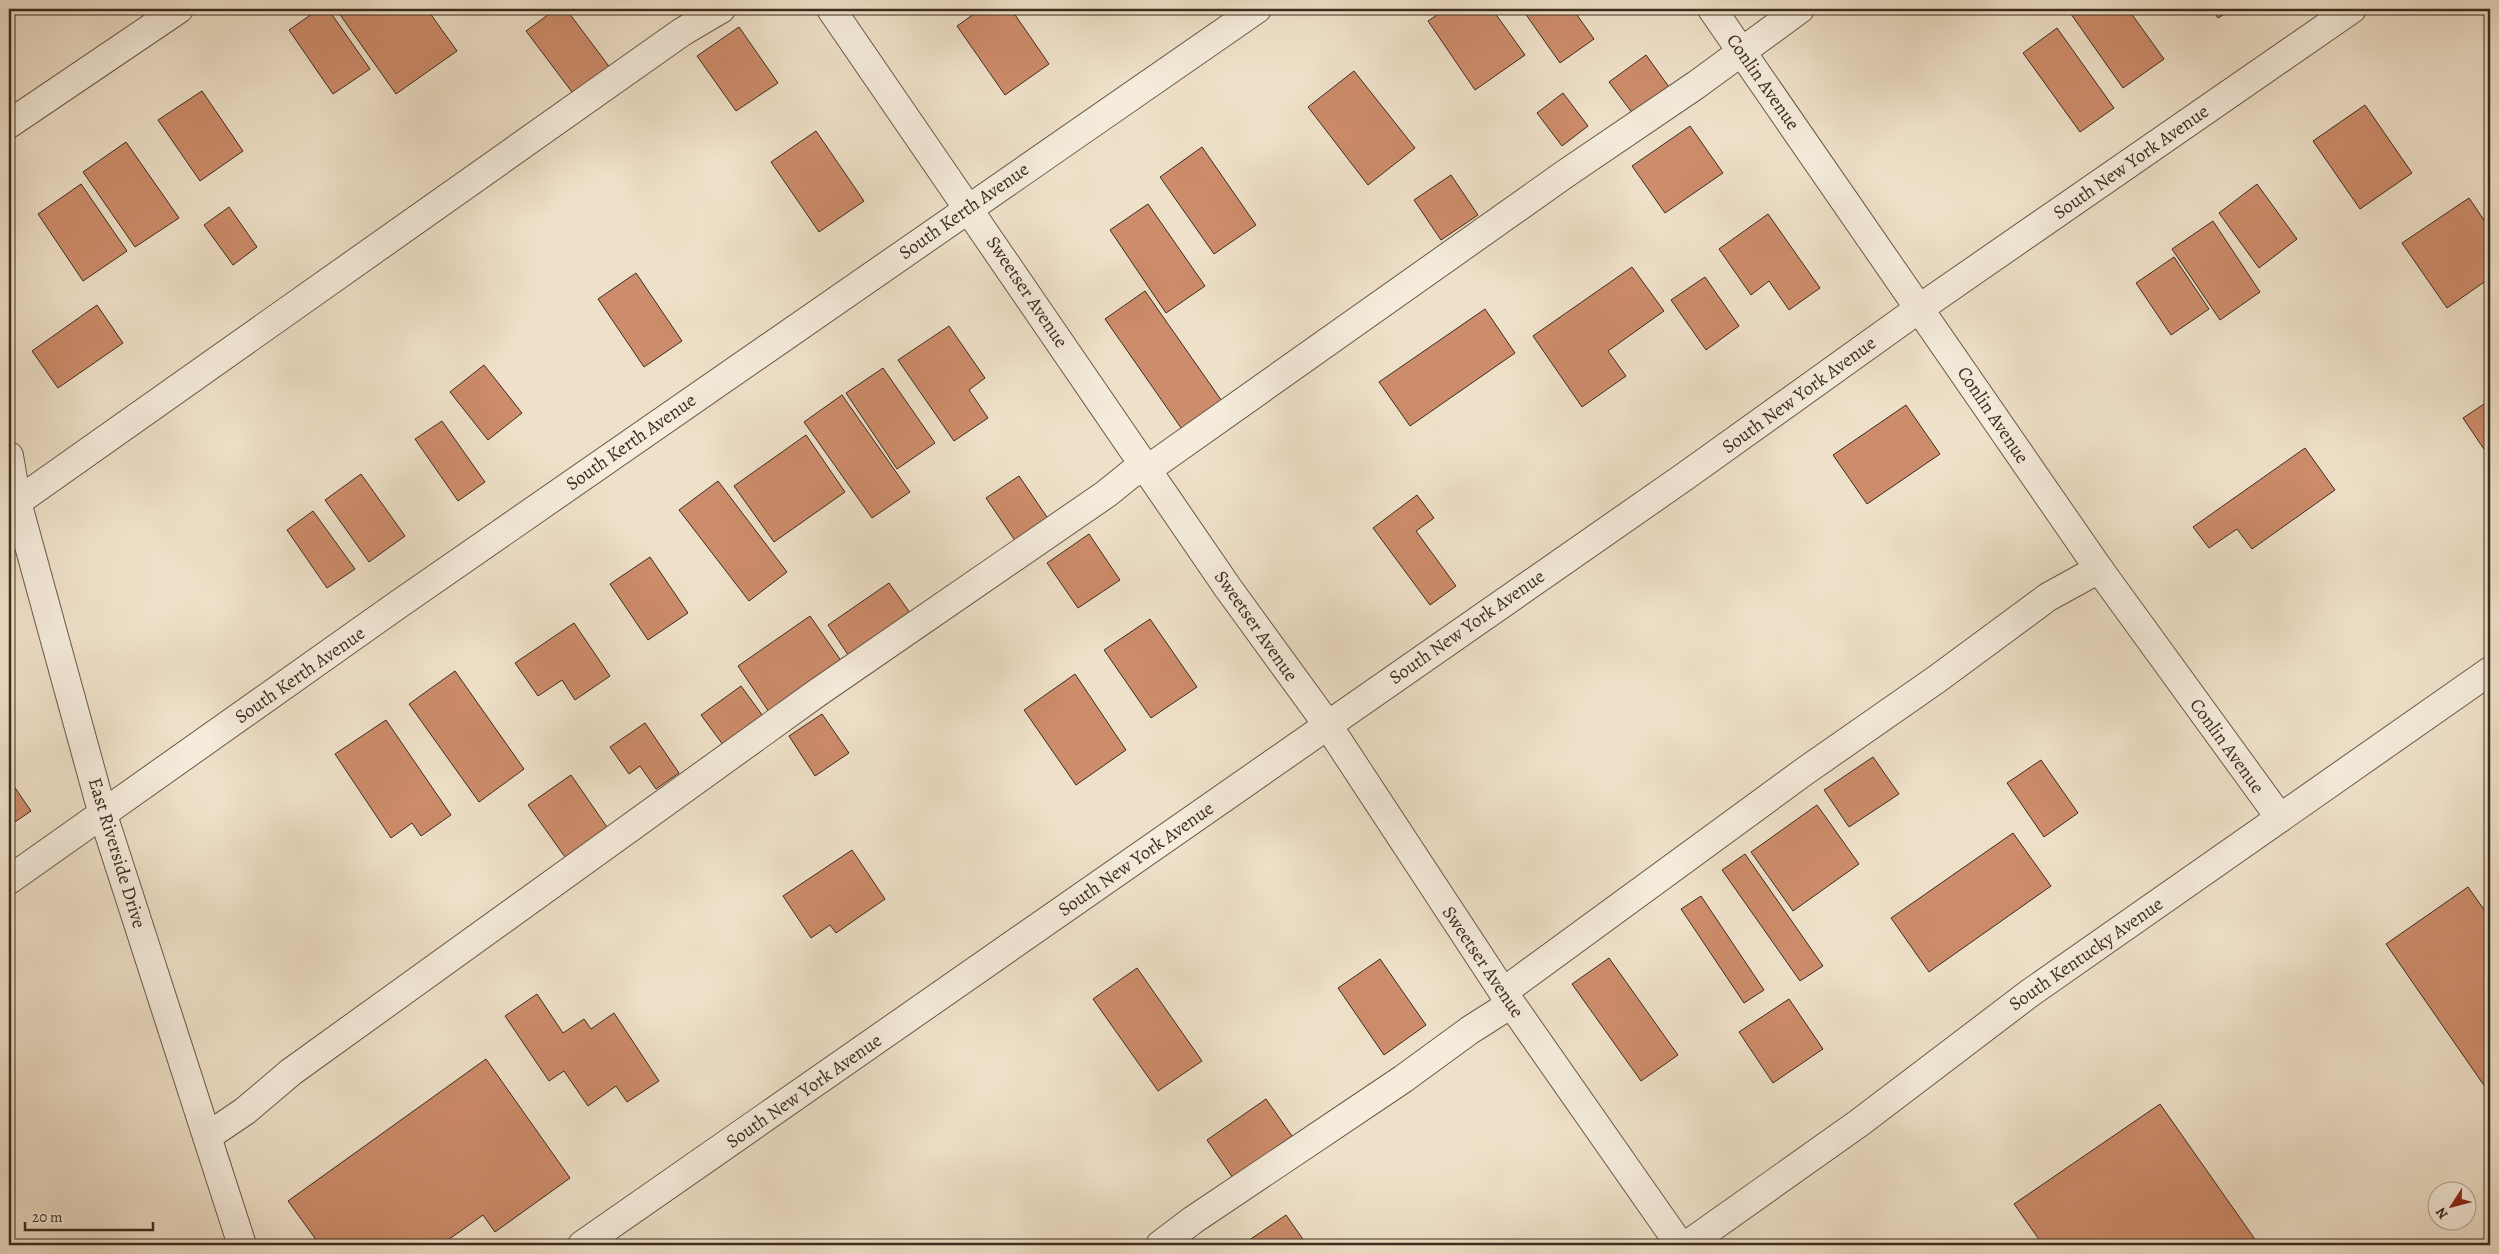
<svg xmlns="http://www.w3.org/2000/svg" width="2499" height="1254" viewBox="0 0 2499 1254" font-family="Alegreya,serif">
<rect width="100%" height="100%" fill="#efe1c9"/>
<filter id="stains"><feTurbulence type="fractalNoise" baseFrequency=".004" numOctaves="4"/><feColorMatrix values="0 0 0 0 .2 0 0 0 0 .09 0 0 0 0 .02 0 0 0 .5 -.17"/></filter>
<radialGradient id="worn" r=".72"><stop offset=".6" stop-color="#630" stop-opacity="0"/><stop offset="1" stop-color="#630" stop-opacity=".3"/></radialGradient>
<g fill="#cd8c6b" stroke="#3c2c1e">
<polygon points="319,9 328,9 370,69 333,94 289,30"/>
<polygon points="336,9 391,9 394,13 400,9 427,9 457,51 396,94"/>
<polygon points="556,9 566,9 614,73 578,100 526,31"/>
<polygon points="981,9 1011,9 1049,64 1005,95 957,26"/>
<polygon points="1446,9 1492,9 1525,55 1475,90 1428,21"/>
<polygon points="1522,9 1585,9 1577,15 1594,39 1560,63"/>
<polygon points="2078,9 2128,9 2164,59 2123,88 2071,14"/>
<polygon points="2212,9 2233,9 2218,18"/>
<polygon points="739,27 778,83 736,111 697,56"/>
<polygon points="2057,28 2114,108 2080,132 2023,53"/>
<polygon points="1646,55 1669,87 1633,114 1609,82"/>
<polygon points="1354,71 1415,148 1368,185 1308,107"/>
<polygon points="202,91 243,151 200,181 158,120"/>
<polygon points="1563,93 1588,126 1562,146 1537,113"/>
<polygon points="2365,105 2412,173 2360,209 2313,141"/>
<polygon points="1690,126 1723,173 1665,213 1632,166"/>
<polygon points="816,131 864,201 819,232 771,162"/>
<polygon points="126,142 179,218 135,247 83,172"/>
<polygon points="1202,147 1256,225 1214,254 1160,177"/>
<polygon points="1451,175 1478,215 1441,240 1414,200"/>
<polygon points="81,184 127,251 83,281 38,214"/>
<polygon points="2257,184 2297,239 2259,268 2219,213"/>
<polygon points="2469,198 2490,229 2490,278 2447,308 2402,243"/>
<polygon points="1148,204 1205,286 1166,313 1110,230"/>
<polygon points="229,207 257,247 233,265 204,225"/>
<polygon points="1768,214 1820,288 1789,310 1769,281 1751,295 1719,249"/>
<polygon points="2213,221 2260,292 2220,320 2172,249"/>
<polygon points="2174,257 2209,309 2171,335 2136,283"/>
<polygon points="1632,267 1664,311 1608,351 1626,376 1582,407 1533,336"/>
<polygon points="636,273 682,341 644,367 598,299"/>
<polygon points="1705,277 1739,326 1706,350 1671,300"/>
<polygon points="1145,291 1226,407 1186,435 1105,319"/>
<polygon points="97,305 123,343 58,388 32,351"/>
<polygon points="1485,309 1515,353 1410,426 1379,382"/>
<polygon points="949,326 985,378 969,390 988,418 954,441 898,360"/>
<polygon points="484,365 522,413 488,440 450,392"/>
<polygon points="883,368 935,443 897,469 846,393"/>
<polygon points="842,395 910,492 872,518 804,422"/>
<polygon points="2490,400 2490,458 2463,418"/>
<polygon points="1906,405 1940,454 1867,504 1833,455"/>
<polygon points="442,421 485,482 458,501 415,439"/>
<polygon points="806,435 845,492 774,542 734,486"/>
<polygon points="2305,448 2335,490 2252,549 2237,529 2209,548 2193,527"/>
<polygon points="361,474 405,536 369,562 325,500"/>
<polygon points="1019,476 1049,520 1016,542 986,498"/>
<polygon points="718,481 787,572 749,601 679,510"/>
<polygon points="1417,495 1434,518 1416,531 1456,586 1430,605 1373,528"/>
<polygon points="313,511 355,569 327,588 287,530"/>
<polygon points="1089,534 1120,580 1078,608 1047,563"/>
<polygon points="650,557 688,613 648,640 610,584"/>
<polygon points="889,583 915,620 853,662 828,625"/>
<polygon points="810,616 842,662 769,712 738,666"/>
<polygon points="1150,619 1197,687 1151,718 1104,650"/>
<polygon points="574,623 610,676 575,700 562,680 538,696 515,663"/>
<polygon points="455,671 524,769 479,802 409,704"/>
<polygon points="1075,674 1126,750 1076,785 1024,710"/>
<polygon points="741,686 768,723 729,753 701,715"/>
<polygon points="822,714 849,753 815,776 789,736"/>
<polygon points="386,720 451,815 421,836 412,823 391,838 335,754"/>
<polygon points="645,723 679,773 656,789 640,766 629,774 610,747"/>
<polygon points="1873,757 1899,794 1849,827 1824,790"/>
<polygon points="2041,760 2078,813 2044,837 2007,783"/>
<polygon points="571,775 607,827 565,857 528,805"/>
<polygon points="9,779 31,811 9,826"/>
<polygon points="1817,805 1859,864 1793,911 1751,852"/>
<polygon points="2013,833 2051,886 1929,972 1891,918"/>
<polygon points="852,850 885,899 836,933 830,925 811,938 783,896"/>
<polygon points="1745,854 1823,966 1800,981 1722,870"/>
<polygon points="2468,887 2490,918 2490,1094 2386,944"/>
<polygon points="1701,896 1764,990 1744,1003 1681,909"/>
<polygon points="1609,958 1678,1055 1641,1081 1572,984"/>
<polygon points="1380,959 1426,1025 1384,1055 1338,988"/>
<polygon points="1137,968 1202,1061 1158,1091 1093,999"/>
<polygon points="537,994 563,1033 584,1019 591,1029 614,1013 659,1081 627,1102 616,1086 588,1106 564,1071 549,1081 505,1016"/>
<polygon points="1789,999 1823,1049 1773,1083 1739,1032"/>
<polygon points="486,1059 570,1178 495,1232 483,1215 441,1245 312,1245 317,1241 288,1201"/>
<polygon points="1266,1099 1292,1136 1233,1178 1207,1140"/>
<polygon points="2160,1104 2259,1245 2043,1245 2014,1204"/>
<polygon points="1286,1215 1307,1245 1242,1245"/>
</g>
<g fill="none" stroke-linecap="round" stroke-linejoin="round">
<g stroke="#695949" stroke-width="30">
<g id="minor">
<polyline points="831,9 1228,588 1327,724 1503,992 1680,1245"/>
<polyline points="1712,9 2099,569 2280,818"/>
<polyline points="9,124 179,9"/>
<polyline points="9,456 17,502 103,815 242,1245"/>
<polyline points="17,502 682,32 721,9"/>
<polyline points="9,880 396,606 1257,9"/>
<polyline points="1503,992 1805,771 1937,679 2048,597 2099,569"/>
<polyline points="208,1136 245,1111 291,1072 817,693 1106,494 1132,473 1148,469 1565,174 1696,85 1800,9"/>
<polyline points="582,1245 1684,477 1920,308 2352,9"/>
<polyline points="1160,1245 1193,1220 1403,1079 1470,1030 1511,1004"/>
<polyline points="1687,1245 1859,1123 2030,993 2490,671"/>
</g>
</g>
<use href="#minor" stroke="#f5ecdc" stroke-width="28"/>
</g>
<g text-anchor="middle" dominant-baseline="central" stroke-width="4" stroke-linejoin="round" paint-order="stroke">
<g font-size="19" fill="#3c2c1e" stroke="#f5ecdc">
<text transform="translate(1763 82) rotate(55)">Conlin Avenue</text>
<text transform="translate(2131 162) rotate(-35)">South New York Avenue</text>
<text transform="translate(964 211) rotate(-35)">South Kerth Avenue</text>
<text transform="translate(1027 292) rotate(56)">Sweetser Avenue</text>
<text transform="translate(1799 395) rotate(-36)">South New York Avenue</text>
<text transform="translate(1993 415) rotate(56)">Conlin Avenue</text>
<text transform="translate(631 442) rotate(-35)">South Kerth Avenue</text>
<text transform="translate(1256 626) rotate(55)">Sweetser Avenue</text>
<text transform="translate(1467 627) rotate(-35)">South New York Avenue</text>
<text transform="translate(300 675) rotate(-35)">South Kerth Avenue</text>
<text transform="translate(2227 746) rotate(54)">Conlin Avenue</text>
<text transform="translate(117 853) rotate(73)">East Riverside Drive</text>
<text transform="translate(1136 859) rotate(-35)">South New York Avenue</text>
<text transform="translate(2086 954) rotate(-35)">South Kentucky Avenue</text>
<text transform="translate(1483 962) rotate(56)">Sweetser Avenue</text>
<text transform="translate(804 1091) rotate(-35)">South New York Avenue</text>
</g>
</g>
<rect width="2499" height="1254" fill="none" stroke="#efe1c9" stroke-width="30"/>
<rect x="10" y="10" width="2479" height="1234" fill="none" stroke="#3c2c1e" stroke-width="2.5"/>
<rect x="15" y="15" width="2469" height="1224" fill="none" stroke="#3c2c1e"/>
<g transform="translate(2452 1206) rotate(234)"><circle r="24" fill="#f5ecdc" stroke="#ab9f90"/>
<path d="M0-4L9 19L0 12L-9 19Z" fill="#8f2418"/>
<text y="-8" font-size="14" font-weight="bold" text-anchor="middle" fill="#3c2c1e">N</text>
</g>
<path d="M25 1222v8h128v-8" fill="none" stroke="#3c2c1e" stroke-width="2.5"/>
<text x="32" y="1222" font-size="15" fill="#3c2c1e" stroke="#f5ecdc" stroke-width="4" paint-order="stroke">20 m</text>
<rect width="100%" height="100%" filter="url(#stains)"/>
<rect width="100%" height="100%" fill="url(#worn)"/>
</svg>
